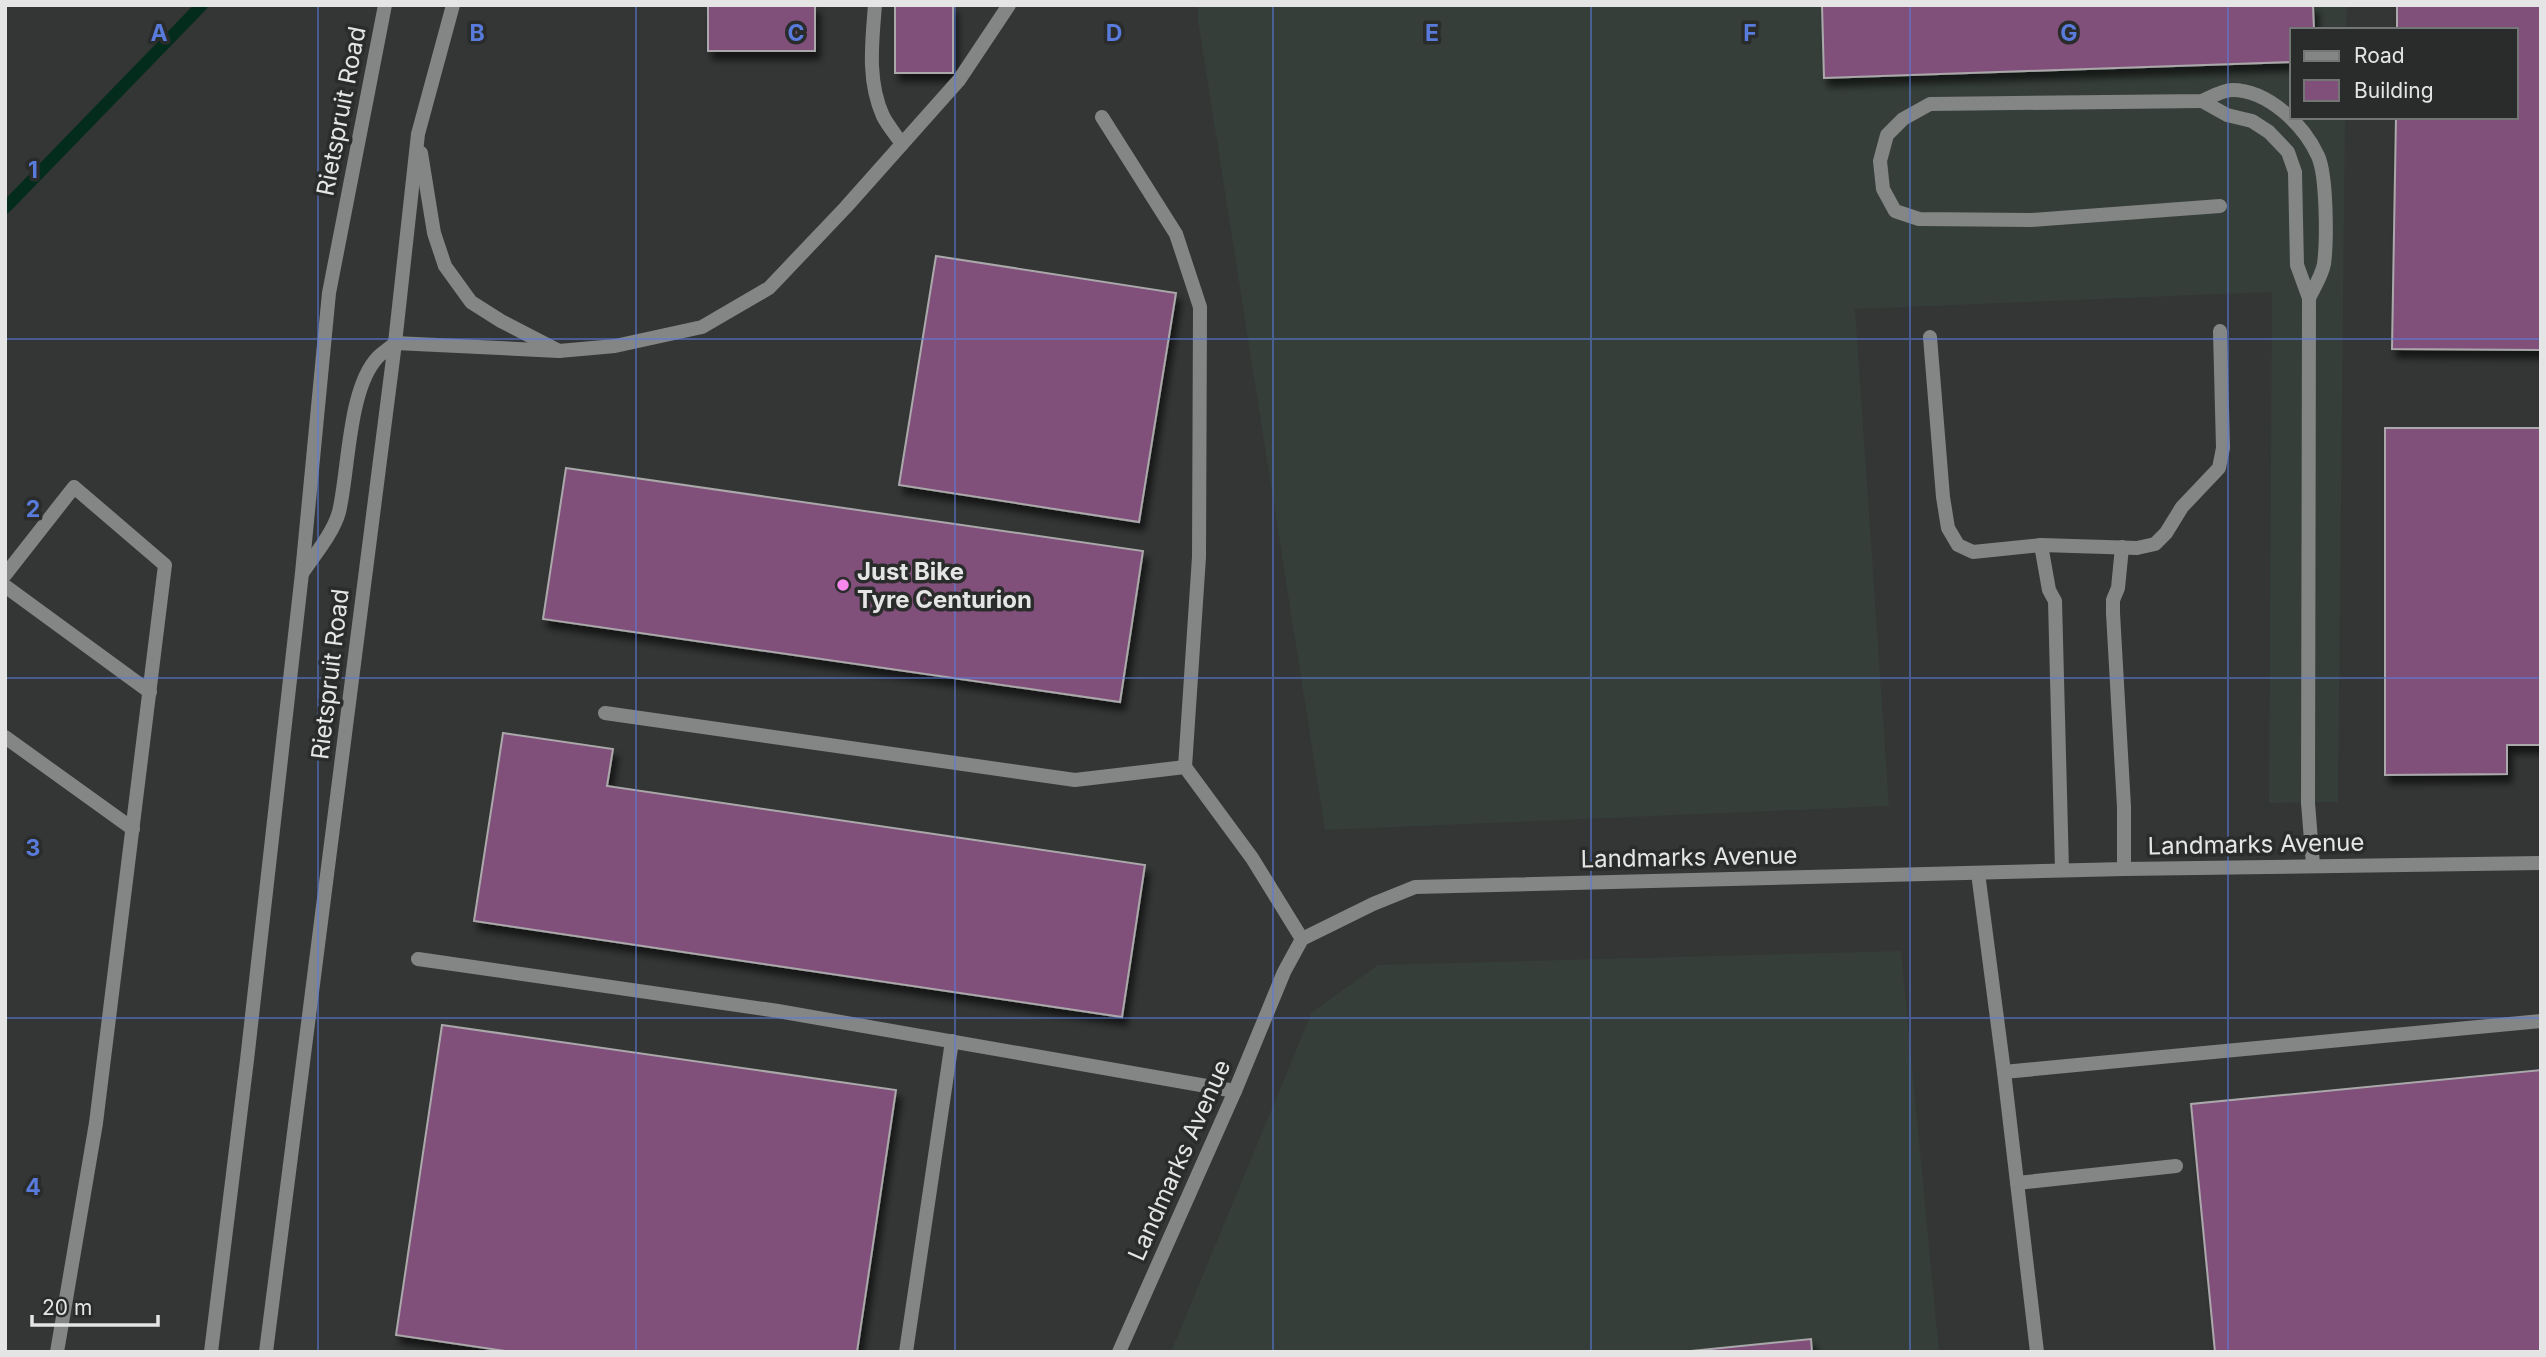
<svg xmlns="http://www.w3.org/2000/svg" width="2546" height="1357" viewBox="0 0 2546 1357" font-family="Inter,sans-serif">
<defs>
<filter id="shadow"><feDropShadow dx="4.5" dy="8" stdDeviation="3.5" flood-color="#0009"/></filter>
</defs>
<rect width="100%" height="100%" fill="#343635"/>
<g fill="#353e39">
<polygon points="1198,5 2347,5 2346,30 2292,30 2292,117 2345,117 2338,802 2269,803 2272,292 1855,309 1889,806 1325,830 1198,20"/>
<polygon points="1901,951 1939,1352 1171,1352 1312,1012 1378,965"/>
</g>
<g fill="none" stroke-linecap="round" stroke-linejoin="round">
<polyline stroke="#032c1d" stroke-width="12" points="5,208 202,5"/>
</g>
<g fill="#80507a" stroke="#aaa8aa" stroke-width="2" filter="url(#shadow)">
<rect x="708" y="5" width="107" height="46"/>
<rect x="895" y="5" width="58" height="68"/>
<polygon points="1822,5 2313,5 2314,30 2292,30 2292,62 1824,78"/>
<polygon points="2397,5 2541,5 2541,350 2392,349 2396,117 2516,117 2516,30 2397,30"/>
<polygon points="936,256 1176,293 1139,522 899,485"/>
<polygon points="2385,428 2541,428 2541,745 2507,745 2507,774 2385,775"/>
<polygon points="566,468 1143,551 1120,702 543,619"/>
<polygon points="503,733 613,749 607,786 1145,865 1122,1017 474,921"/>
<polygon points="442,1025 896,1090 857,1352 512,1352 396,1335"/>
<polygon points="2541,1070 2541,1352 2215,1352 2191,1104"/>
<polygon points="1811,1339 1812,1352 1681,1352"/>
</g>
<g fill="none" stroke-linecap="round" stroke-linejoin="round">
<g stroke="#848585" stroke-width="14">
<path d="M875 5C872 42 867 81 883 116 888 126 896 135 902 144"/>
<polyline points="2202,101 2227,115 2252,121 2269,132 2288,152 2295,172 2297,265 2309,298 2308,803 2313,865"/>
<polyline points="1102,117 1176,234 1200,307 1199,557 1185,767"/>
<path d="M2220 206 2031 220 1919 219 1895 211 1883 189 1880 161 1887 135 1903 119 1930 104 2202 101C2211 97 2223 90 2232 90 2268 90 2304 125 2318 156 2327 176 2327 241 2324 264 2322 275 2314 288 2309 298"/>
<polyline points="1930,337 1943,497 1948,528 1958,545 1973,552 2041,545 2137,548 2155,544 2166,533 2182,507 2219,468 2223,448 2220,331"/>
<polyline points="395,343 559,351 615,346 702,327 769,288 846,207 959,80 1009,5"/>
<polyline points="2041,545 2049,590 2055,601 2062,870"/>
<polyline points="2122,547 2118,588 2113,600 2113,613 2124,807 2124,869"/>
<polyline points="5,575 74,487 165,565 96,1123 57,1352"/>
<polyline points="5,586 150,692"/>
<polyline points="605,713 1075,780 1185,767 1252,858 1302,939"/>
<polyline points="5,737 133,829"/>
<polyline points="1978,873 2004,1072 2037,1352"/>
<polyline points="418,959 778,1011 1235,1091"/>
<polyline points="2004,1072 2541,1021"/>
<polyline points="2017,1183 2176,1166"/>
<polyline points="906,1352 952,1041"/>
</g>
<polyline stroke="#848585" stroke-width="14" points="1119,1352 1235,1091 1284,972 1302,939 1373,904 1415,887 2124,869 2541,863"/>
<g stroke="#848585" stroke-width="14">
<polyline points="421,153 434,233 445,266 471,302 501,321 559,351"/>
<path d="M303 572C316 553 333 533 339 512 349 470 348 388 378 357 383 352 390 348 395 343"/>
<polyline points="211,1352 247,1060 302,573 329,293 385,5"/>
<polyline points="266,1352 395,343 418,134 453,5"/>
</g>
</g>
<path fill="none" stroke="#597bdc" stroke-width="2" stroke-opacity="0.55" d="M318 5V1352M636 5V1352M955 5V1352M1273 5V1352M1591 5V1352M1910 5V1352M2228 5V1352M5 339H2541M5 678H2541M5 1018H2541"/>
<circle fill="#f888eb" stroke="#2a2c2b" stroke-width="2.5" cx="843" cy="585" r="7"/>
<g text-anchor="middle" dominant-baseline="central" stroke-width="7" stroke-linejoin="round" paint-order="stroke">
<g font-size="24" fill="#e4e5e4" stroke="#2a2c2b">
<text transform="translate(341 111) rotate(-79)">Rietspruit Road</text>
<text transform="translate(330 674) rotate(-83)">Rietspruit Road</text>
<text transform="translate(2256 844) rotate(-1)">Landmarks Avenue</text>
<text transform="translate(1689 857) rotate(-1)">Landmarks Avenue</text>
<text transform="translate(1179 1160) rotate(-66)">Landmarks Avenue</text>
</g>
<g font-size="24" font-weight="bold" fill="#e4e5e4" stroke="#2a2c2b" text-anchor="start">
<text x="857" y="571">Just Bike<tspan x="857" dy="28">Tyre Centurion</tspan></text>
</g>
</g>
<g font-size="23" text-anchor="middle" font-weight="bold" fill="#597bdc" stroke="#2a2c2b" stroke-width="7" stroke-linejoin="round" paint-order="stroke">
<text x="159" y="41">A</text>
<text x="477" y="41">B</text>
<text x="796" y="41">C</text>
<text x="1114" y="41">D</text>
<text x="1432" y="41">E</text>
<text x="1750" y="41">F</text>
<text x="2069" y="41">G</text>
<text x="33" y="178">1</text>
<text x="33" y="517">2</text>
<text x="33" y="856">3</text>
<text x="33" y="1195">4</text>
</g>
<rect width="2546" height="1357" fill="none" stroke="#e4e5e4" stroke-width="14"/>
<rect x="2290" y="28" width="228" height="91" fill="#2a2c2b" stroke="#747675" stroke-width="2"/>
<rect x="2304" y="51" width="35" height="10" fill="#848585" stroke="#747675" stroke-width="2"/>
<text x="2354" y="63" font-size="21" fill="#e4e5e4">Road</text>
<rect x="2304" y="80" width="35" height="21" fill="#80507a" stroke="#747675" stroke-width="2"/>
<text x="2354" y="98" font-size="21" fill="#e4e5e4">Building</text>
<path d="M32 1315v10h126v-10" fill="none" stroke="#e4e5e4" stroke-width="3.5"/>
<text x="42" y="1315" font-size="21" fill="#e4e5e4" stroke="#2a2c2b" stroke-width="5" paint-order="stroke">20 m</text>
</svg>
